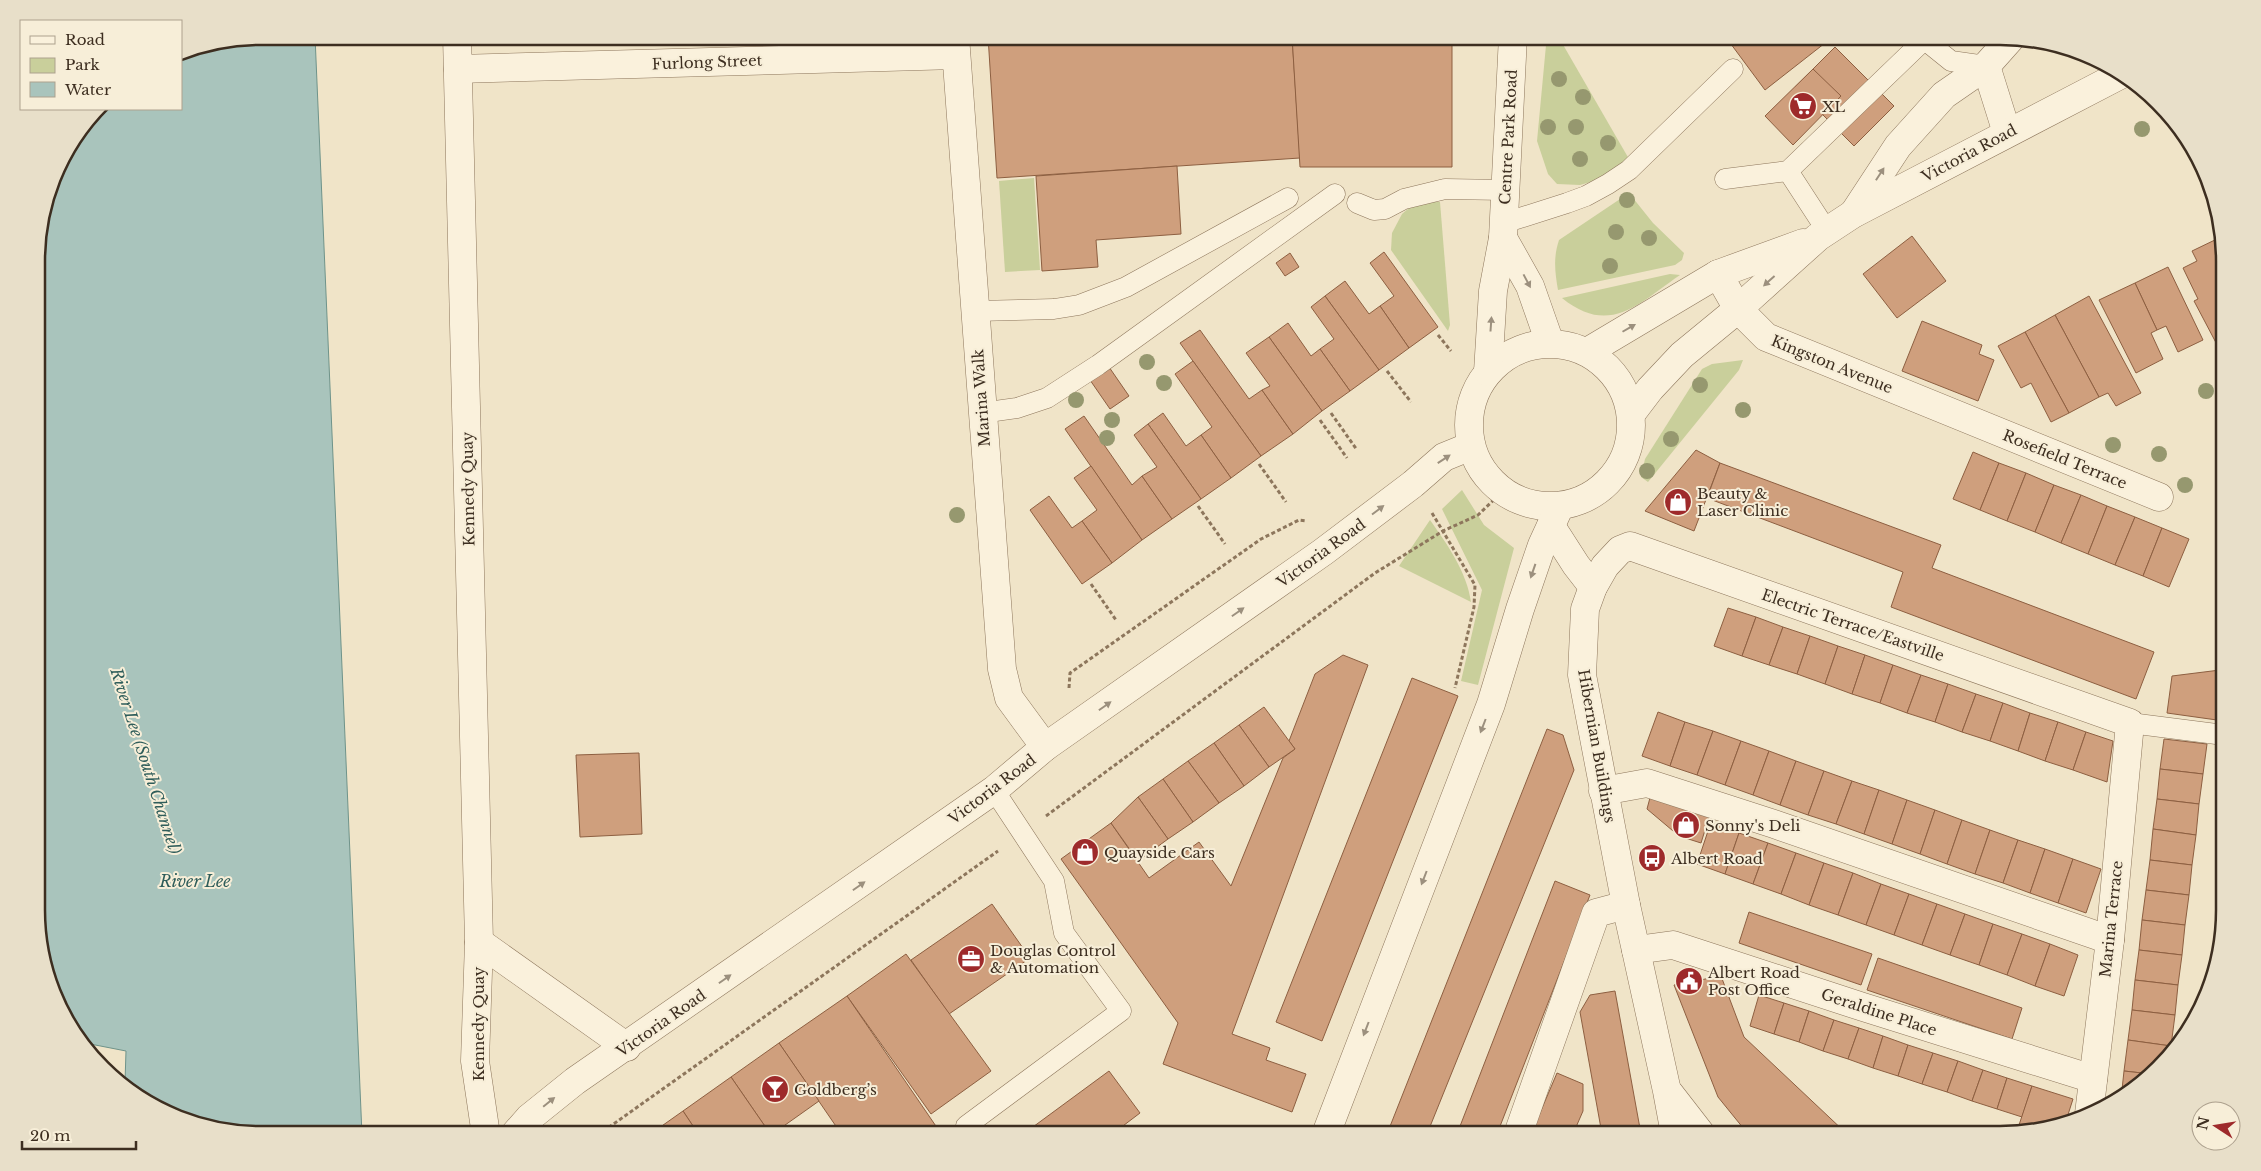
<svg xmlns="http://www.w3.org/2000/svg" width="2261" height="1171" viewBox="0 0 2261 1171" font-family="'Libre Baskerville',serif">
<rect width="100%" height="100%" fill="#f0e4c8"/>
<g fill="#c9cf9b">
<polygon points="1558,36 1629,159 1608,177 1580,185 1557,184 1548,174 1537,141 1546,45"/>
<polygon points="1034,178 1040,270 1005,272 999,181"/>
<path d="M1629 193 1653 223 1684 253 1682 260 1675 265 1558 290C1555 272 1553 258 1559 240Z"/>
<polygon points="1429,201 1440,202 1450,325 1448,331 1391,250 1392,233 1402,214 1409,208"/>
<path d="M1670 274 1680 275C1639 303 1610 337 1562 298Z"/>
<polygon points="1743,360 1739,370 1648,482 1641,477 1645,459 1702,369 1712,364"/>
<polygon points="1462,490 1484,525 1514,548 1478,685 1461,681 1482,590 1442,509"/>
<path d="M1430 520C1447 544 1467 572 1471 602L1399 566Z"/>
</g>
<polygon fill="#a9c4bc" stroke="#6f938a" points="261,36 315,36 362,1135 261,1135 161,1111 125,1082 126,1051 80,1042 53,996 38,939 37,246 59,162 100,109 181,109 181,52"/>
<g fill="#cf9f7d" stroke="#8d5f41">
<polygon points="988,36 1292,36 1300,158 997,178"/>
<polygon points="1292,36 1452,36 1452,167 1300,167"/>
<polygon points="1725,36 1834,36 1765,90"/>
<polygon points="1835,47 1894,106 1854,146 1795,87"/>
<polygon points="1813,69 1841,96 1793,145 1765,116"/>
<polygon points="1177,166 1181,234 1096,240 1098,267 1042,271 1036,176"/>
<polygon points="1912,236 1946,281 1897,318 1863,274"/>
<polygon points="2219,238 2223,246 2223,356 2194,301 2198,299 2183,268 2197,261 2192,251"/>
<polygon points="1384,252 1438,327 1409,348 1380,306 1394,296 1370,263"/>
<polygon points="1290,253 1299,267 1285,276 1276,263"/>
<polygon points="2168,267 2203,340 2178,352 2166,326 2157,330 2135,283"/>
<polygon points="1345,281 1369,314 1380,306 1409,348 1379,370 1325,296"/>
<polygon points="2135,283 2157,330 2151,333 2163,359 2136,373 2099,300"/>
<polygon points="1325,296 1379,370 1350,391 1320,349 1334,339 1311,307"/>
<polygon points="2089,296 2141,393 2116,406 2108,393 2099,397 2055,315"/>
<polygon points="2055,315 2099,397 2069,413 2025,332"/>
<polygon points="1922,321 1982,345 1979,354 1994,360 1978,401 1902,371"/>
<polygon points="1288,323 1311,356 1320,349 1350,391 1322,411 1269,337"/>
<polygon points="1200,330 1249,399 1262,390 1293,434 1261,456 1180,343"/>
<polygon points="2025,332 2069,413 2051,422 2031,383 2021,388 1998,346"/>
<polygon points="1269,337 1322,411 1293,434 1262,390 1270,386 1246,353"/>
<polygon points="1193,361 1261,456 1231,478 1201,435 1212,427 1175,374"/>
<polygon points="1109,367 1129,396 1110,409 1090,380"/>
<polygon points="1163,413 1186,446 1201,435 1231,478 1201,499 1148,424"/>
<polygon points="1084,416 1132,485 1142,476 1172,519 1142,540 1065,429"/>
<polygon points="1148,424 1201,499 1172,519 1142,476 1157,467 1134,435"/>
<polygon points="1696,450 1720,463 1694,531 1645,511"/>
<polygon points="1973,452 1999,463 1980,510 1953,499"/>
<polygon points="1720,463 1941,545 1932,568 2154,652 2136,699 1891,607 1903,572 1707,498"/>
<polygon points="1999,463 2026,473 2007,521 1980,510"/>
<polygon points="1091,466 1142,540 1112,563 1082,521 1097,510 1074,478"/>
<polygon points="2026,473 2054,485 2035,532 2007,521"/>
<polygon points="2054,485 2081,495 2061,543 2035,532"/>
<polygon points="2081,495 2107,506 2088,554 2061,543"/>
<polygon points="1049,496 1072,528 1082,521 1112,563 1082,584 1030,510"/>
<polygon points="2107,506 2135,517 2115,565 2088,554"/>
<polygon points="2135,517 2162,528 2143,576 2115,565"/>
<polygon points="2162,528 2189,539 2169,587 2143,576"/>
<polygon points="1728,608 1756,617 1742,656 1714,646"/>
<polygon points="1756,617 1783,627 1769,665 1742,656"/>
<polygon points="1783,627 1810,636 1797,674 1769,665"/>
<polygon points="1810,636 1838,646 1825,684 1797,674"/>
<polygon points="1838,646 1865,655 1852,694 1825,684"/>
<polygon points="1343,655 1368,665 1232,1034 1270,1048 1266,1060 1306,1074 1292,1112 1163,1064 1178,1023 1061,859 1111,823 1149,878 1199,842 1231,886 1283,758 1295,749 1289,741 1315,674"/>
<polygon points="1865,655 1893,665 1880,703 1852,694"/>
<polygon points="1893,665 1921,675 1907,713 1880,703"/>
<polygon points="2220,670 2224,671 2224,721 2167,713 2172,676"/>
<polygon points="1921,675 1948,684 1935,722 1907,713"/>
<polygon points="1412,678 1458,696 1322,1041 1276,1022"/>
<polygon points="1948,684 1976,694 1962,732 1935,722"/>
<polygon points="1976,694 2003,703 1990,741 1962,732"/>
<polygon points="2003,703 2030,713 2018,751 1990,741"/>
<polygon points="1264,707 1295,749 1269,767 1239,725"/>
<polygon points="1658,712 1685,722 1670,766 1642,756"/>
<polygon points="2030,713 2058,722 2045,761 2018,751"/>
<polygon points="1685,722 1713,731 1697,775 1670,766"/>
<polygon points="2058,722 2086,732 2073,770 2045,761"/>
<polygon points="1239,725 1269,767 1244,786 1214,743"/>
<polygon points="1547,729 1563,735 1574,770 1427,1134 1387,1134"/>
<polygon points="1713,731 1741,741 1725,785 1697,775"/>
<polygon points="2086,732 2113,741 2107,782 2073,770"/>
<polygon points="2164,739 2207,744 2203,774 2160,769"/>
<polygon points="1741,741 1769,751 1753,795 1725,785"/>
<polygon points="1214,743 1244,786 1219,803 1188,761"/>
<polygon points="1769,751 1796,761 1780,805 1753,795"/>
<polygon points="639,753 642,834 580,837 576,755"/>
<polygon points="1188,761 1219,803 1193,822 1163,779"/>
<polygon points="1796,761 1824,771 1808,815 1780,805"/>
<polygon points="2160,769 2203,774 2199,804 2157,799"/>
<polygon points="1824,771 1852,781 1836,824 1808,815"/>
<polygon points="1163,779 1193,822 1168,839 1138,797"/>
<polygon points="1852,781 1879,790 1864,834 1836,824"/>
<polygon points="1879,790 1907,800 1892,844 1864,834"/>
<polygon points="1651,794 1710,814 1701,843 1679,836 1647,809"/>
<polygon points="1138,797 1168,839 1138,861 1111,823"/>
<polygon points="2157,799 2199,804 2196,835 2153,829"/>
<polygon points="1907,800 1935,810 1920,854 1892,844"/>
<polygon points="1935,810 1962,820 1947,864 1920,854"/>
<polygon points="1962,820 1990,830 1975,874 1947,864"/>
<polygon points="1711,822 1739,833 1725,874 1697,864"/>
<polygon points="2153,829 2196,835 2192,865 2150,860"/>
<polygon points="1990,830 2018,840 2003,883 1975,874"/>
<polygon points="1739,833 1768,843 1753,884 1725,874"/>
<polygon points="2018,840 2045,849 2030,893 2003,883"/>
<polygon points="1768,843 1796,853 1781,894 1753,884"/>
<polygon points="2045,849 2073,859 2058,903 2030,893"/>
<polygon points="1796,853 1824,863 1809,905 1781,894"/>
<polygon points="2073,859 2101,869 2086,913 2058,903"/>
<polygon points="2150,860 2192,865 2189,895 2146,890"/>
<polygon points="1824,863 1853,873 1838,915 1809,905"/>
<polygon points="1853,873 1881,884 1866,925 1838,915"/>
<polygon points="1555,881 1590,895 1497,1134 1457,1134"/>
<polygon points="1881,884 1909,894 1894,935 1866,925"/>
<polygon points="2146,890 2189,895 2185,925 2142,920"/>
<polygon points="1909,894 1937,904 1922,945 1894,935"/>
<polygon points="992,904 1030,958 949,1014 911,960"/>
<polygon points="1937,904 1965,914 1950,955 1922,945"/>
<polygon points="1749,912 1872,954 1861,985 1739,943"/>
<polygon points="1965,914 1993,924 1979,965 1950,955"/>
<polygon points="2142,920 2185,925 2182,955 2139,950"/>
<polygon points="1993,924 2022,934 2007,975 1979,965"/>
<polygon points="2022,934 2050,944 2035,986 2007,975"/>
<polygon points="2050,944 2078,955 2064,996 2035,986"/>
<polygon points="2139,950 2182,955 2178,985 2135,980"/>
<polygon points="906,954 991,1071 931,1114 847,996"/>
<polygon points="1878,958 2022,1008 2012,1039 1867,990"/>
<polygon points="1721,976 1744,1037 1847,1134 1748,1134 1718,1097 1674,985"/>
<polygon points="2135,980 2178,985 2175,1015 2132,1010"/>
<polygon points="1615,991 1641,1134 1602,1134 1580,1012 1590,995"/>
<polygon points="1759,995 1784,1003 1774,1034 1750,1026"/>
<polygon points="847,996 942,1135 842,1135 779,1043"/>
<polygon points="1784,1003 1809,1011 1799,1042 1774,1034"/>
<polygon points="2132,1010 2175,1015 2171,1046 2128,1040"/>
<polygon points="1809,1011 1834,1020 1823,1051 1799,1042"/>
<polygon points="1834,1020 1859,1028 1848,1059 1823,1051"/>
<polygon points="1859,1028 1883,1036 1873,1068 1848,1059"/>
<polygon points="1883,1036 1908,1045 1898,1076 1873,1068"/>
<polygon points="2128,1040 2171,1046 2169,1057 2151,1074 2124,1071"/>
<polygon points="779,1043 819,1101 771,1135 731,1077"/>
<polygon points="1908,1045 1933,1053 1922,1084 1898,1076"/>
<polygon points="1933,1053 1958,1061 1947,1092 1922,1084"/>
<polygon points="1958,1061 1983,1070 1972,1101 1947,1092"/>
<polygon points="1983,1070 2007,1078 1997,1109 1972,1101"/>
<polygon points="1109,1071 1140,1113 1111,1135 1022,1135"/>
<polygon points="2124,1071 2151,1074 2121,1099"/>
<polygon points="1557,1073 1583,1084 1583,1111 1573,1134 1535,1134 1534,1127"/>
<polygon points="731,1077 771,1135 699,1135 683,1111"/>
<polygon points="2007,1078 2032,1086 2022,1117 1997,1109"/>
<polygon points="2032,1086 2073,1099 2065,1124 2022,1133 2017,1131"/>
<polygon points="683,1111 699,1135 649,1135"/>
</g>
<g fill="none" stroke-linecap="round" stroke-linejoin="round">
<g stroke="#8d765c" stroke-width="21">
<g id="service">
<polyline points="1920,36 1951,61 1986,66"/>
<polyline points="1788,171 1827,231"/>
<polyline points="1725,179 1788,171 1924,40"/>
<polyline points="1357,203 1374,210 1385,209 1404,199 1445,189 1505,190"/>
<polyline points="1504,223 1567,203 1586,196 1608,184 1629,170 1733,69"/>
<polyline points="976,311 1054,309 1079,305 1126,287 1288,198"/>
<polyline points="981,413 1017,408 1047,398 1098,365 1335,194"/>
<polyline points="2130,723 2224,735"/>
<polyline points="966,1126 1121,1011 1064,933 1054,881 994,790"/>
</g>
</g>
<g stroke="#8d765c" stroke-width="29">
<g id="minor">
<polyline points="457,36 479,942 475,1061 486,1135"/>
<polyline points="955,36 1002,669 1009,698 1045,747"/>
<polyline points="458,69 956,55"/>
<polyline points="1718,274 1738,309 1766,337 2159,497"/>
<polyline points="1551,526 1576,565 1593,587"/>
<polyline points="1603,791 1647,783 1774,824 2110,940"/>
<polyline points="479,942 627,1047"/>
<polyline points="1636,950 1673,945 1863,1007 2093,1079"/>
<polyline points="1670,1094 1701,1134"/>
<polyline points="1518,1134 1596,913 1626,905"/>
<polyline points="1675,1134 1667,1091 1626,905 1582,675 1585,609 1593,587 1605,566 1620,550 1630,546 2130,723 2110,940 2089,1114"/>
</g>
</g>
<g stroke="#8d765c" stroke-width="29">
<g id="tertiary">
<polyline points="1986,66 2007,133"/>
<polyline points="1854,213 1898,146 1944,95 1986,66 2010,39"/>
<polyline points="1503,238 1530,286 1550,343"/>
<circle cx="1550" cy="425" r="81"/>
<polyline points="1587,352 1718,274 1803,243"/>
<polyline points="1488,372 1493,291 1503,238 1513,36"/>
<polyline points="1631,414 1650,389 1682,355 1738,309 1818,237 1853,214 2122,74"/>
<polyline points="1326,1134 1491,704 1520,609 1542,545 1560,506"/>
<polyline points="514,1135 529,1118 575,1081 994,790 1045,747 1323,552 1413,484 1444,457 1471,446"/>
</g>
</g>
<g stroke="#8d765c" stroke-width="3" stroke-dasharray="4 2.5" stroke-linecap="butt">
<polyline points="1438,335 1451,351"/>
<polyline points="1387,371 1411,402"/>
<polyline points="1331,413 1357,450"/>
<polyline points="1320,420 1347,458"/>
<polyline points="1259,464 1286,502"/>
<polyline points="1198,506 1225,544"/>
<polyline points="1432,513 1475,585 1474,607 1455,688"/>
<polyline points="1091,584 1116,620"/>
<polyline points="1069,688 1070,673 1261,539 1299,520 1307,521"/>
<polyline points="1046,816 1375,573 1443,531 1478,515 1502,492"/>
<polyline points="598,1135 998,851"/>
</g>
<use href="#service" stroke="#faf1dc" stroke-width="20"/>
<use href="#minor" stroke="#faf1dc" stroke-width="28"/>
<use href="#tertiary" stroke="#faf1dc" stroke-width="28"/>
</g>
<g fill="#96986f">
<circle cx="1559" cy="79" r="8"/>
<circle cx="1583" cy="97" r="8"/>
<circle cx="1548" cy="127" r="8"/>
<circle cx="1576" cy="127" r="8"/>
<circle cx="2142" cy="129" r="8"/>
<circle cx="1608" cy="143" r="8"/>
<circle cx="1580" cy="159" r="8"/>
<circle cx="1627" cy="200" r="8"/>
<circle cx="1616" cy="232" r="8"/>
<circle cx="1649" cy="238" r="8"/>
<circle cx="1610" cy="266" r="8"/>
<circle cx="1147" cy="362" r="8"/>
<circle cx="1164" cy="383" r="8"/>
<circle cx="1700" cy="385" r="8"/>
<circle cx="2206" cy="391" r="8"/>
<circle cx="1076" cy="400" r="8"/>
<circle cx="1743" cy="410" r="8"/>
<circle cx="1112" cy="420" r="8"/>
<circle cx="1107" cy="438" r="8"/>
<circle cx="1671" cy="439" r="8"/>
<circle cx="2113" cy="445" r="8"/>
<circle cx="2159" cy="454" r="8"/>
<circle cx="1647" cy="471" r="8"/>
<circle cx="2185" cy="485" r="8"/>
<circle cx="957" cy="515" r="8"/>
</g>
<defs><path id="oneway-solid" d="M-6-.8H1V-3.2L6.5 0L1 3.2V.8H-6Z" transform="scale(1.25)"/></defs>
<g fill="#9c907e">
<use href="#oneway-solid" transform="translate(1880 174) rotate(-57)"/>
<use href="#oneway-solid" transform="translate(1527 281) rotate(62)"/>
<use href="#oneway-solid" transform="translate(1769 281) rotate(138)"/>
<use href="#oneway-solid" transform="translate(1491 324) rotate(-86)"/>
<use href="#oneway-solid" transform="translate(1629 328) rotate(-30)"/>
<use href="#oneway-solid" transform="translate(1444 459) rotate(-33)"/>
<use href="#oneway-solid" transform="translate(1378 510) rotate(-37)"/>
<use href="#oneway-solid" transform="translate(1533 571) rotate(109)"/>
<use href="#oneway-solid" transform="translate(1238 612) rotate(-35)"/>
<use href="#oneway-solid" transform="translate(1105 706) rotate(-35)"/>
<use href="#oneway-solid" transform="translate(1483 726) rotate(111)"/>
<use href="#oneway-solid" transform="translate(1424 878) rotate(111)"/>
<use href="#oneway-solid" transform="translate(859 886) rotate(-35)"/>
<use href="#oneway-solid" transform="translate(725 979) rotate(-35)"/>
<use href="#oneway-solid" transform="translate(1366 1029) rotate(111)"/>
<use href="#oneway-solid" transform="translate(549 1102) rotate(-39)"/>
</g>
<defs>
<g id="supermarket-disc" transform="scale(1.4375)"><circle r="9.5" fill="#9e2a2b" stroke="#f7eed8"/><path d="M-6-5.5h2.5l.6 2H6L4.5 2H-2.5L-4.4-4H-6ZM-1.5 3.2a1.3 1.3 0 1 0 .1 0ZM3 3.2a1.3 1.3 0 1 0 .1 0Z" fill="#fff"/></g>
<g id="shop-disc" transform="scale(1.4375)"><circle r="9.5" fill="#9e2a2b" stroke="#f7eed8"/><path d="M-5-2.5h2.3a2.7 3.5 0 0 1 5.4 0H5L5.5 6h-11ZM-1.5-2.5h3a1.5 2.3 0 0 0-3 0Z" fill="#fff"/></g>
<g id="bus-disc" transform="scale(1.4375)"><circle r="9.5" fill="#9e2a2b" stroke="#f7eed8"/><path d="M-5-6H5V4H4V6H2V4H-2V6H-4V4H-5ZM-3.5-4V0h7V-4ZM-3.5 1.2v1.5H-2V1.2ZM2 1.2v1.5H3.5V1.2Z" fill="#fff"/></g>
<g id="office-disc" transform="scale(1.4375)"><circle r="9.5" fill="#9e2a2b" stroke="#f7eed8"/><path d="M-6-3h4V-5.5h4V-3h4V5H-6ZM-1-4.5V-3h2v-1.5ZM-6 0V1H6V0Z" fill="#fff"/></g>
<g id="civic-disc" transform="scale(1.4375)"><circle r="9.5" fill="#9e2a2b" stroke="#f7eed8"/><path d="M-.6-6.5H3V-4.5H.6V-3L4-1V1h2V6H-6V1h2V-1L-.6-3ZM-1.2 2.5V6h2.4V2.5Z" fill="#fff"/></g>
<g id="bar-disc" transform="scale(1.4375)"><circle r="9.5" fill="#9e2a2b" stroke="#f7eed8"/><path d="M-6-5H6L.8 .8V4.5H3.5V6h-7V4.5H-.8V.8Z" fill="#fff"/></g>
</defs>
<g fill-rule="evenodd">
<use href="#supermarket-disc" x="1803" y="106"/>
<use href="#shop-disc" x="1678" y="502"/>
<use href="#shop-disc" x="1686" y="825"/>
<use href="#shop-disc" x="1085" y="852"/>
<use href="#bus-disc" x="1652" y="858"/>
<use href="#office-disc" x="971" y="959"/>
<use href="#civic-disc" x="1689" y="981"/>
<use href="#bar-disc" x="775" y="1089"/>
</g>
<g text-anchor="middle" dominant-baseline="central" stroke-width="4" stroke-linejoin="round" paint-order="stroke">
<g font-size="15" fill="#3d2e20" stroke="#f7eed8">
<text transform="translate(707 62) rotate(-2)">Furlong Street</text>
<text transform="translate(1508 137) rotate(-87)">Centre Park Road</text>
<text transform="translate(1969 153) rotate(-28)">Victoria Road</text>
<text transform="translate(1832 364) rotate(22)">Kingston Avenue</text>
<text transform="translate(981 398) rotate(-94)">Marina Walk</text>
<text transform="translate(2065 459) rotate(22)">Rosefield Terrace</text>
<text transform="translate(468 489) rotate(-91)">Kennedy Quay</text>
<text transform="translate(1321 553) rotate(-36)">Victoria Road</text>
<text transform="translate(1853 625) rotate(19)">Electric Terrace/Eastville</text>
<text transform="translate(1597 746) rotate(80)">Hibernian Buildings</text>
<text transform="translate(992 789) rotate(-37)">Victoria Road</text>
<text transform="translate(2111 919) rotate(-84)">Marina Terrace</text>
<text transform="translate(1879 1012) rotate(18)">Geraldine Place</text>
<text transform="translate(661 1023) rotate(-35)">Victoria Road</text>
<text transform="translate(478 1024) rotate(-90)">Kennedy Quay</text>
</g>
<g font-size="15" fill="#3d2e20" stroke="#f7eed8" text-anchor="start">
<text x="1822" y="106">XL</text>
<text x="1697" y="493">Beauty &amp;<tspan x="1697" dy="17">Laser Clinic</tspan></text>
<text x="1705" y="825">Sonny's Deli</text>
<text x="1104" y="852">Quayside Cars</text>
<text x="1671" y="858">Albert Road</text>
<text x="990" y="950">Douglas Control<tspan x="990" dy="17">&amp; Automation</tspan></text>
<text x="1708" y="972">Albert Road<tspan x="1708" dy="17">Post Office</tspan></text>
<text x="794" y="1089">Goldberg’s</text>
</g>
<g font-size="16" font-style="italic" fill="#2f5d5a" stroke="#f7eed8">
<text transform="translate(146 761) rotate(72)">River Lee (South Channel)</text>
<text x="195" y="881">River Lee</text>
</g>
</g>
<path d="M0 0H2261V1171H0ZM261 45H2000A216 216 0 0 1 2216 261V910A216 216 0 0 1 2000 1126H261A216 216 0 0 1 45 910V261A216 216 0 0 1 261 45Z" fill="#e8dfc9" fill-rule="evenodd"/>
<path fill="none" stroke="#3d2e20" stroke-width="2.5" d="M261 45H2000A216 216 0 0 1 2216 261V910A216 216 0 0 1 2000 1126H261A216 216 0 0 1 45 910V261A216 216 0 0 1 261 45Z"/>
<rect x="20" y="20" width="162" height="90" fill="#f7eed8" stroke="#ada18e"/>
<rect x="30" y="36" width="25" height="8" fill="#faf1dc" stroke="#ada18e"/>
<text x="65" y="45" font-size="15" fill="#3d2e20">Road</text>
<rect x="30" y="58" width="25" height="15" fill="#c9cf9b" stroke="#ada18e"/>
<text x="65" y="70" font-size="15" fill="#3d2e20">Park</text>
<rect x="30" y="82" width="25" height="15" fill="#a9c4bc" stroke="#ada18e"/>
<text x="65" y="95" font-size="15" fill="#3d2e20">Water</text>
<g transform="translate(2216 1126) rotate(282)"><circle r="24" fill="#f7eed8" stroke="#ada18e"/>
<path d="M0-4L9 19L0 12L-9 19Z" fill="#9e2a2b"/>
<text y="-8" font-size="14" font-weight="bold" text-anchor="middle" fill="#3d2e20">N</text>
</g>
<path d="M22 1141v8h114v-8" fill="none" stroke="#3d2e20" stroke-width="2.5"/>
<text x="30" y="1141" font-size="15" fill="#3d2e20" stroke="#f7eed8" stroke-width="4" paint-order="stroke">20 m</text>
</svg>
